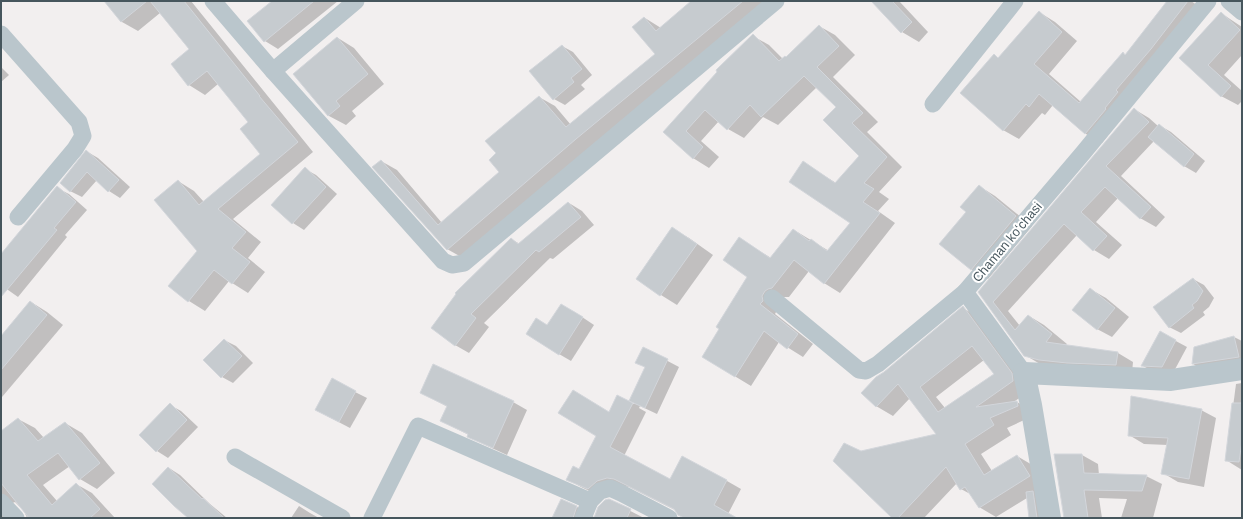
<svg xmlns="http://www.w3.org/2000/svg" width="1243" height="519" viewBox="0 0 1243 519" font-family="Arial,sans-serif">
<rect width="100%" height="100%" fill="#f2efef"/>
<g fill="#0003" fill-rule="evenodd">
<polygon points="105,1 191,1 313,152 233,219 261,242 248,258 265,272 248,293 229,281 205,311 189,301 170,286 198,251 178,181 194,191 204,202 261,154 250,122 218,84 205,95 189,85 172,65 190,50 160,13 138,31 122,22"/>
<polygon points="274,1 338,1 278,49 265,41"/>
<polygon points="693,1 770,1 463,258 447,249 381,161 397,170 442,223 501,172 497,153 539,97 555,106 571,125 656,54 645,18 661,28"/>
<polygon points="872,1 899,1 928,32 919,42 902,32"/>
<polygon points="1169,1 1191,1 1204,10 1102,143 1086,134 1053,105 1045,115 1042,113 1019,139 1003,130 999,58 1039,12 1055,22 1077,41 1049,74 1081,102 1123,54 1126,55"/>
<polygon points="1221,13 1242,27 1242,55 1224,75 1242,91 1242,101 1238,105 1221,96 1180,58"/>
<polygon points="819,26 835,35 855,55 833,77 878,122 867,132 902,167 879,192 889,199 878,211 895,223 840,293 824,283 809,271 789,297 784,297 775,314 813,344 803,357 779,342 751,386 703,357 749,277 739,238 771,258 794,230 829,251 851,222 804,163 836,183 861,156 837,107 817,87 778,125 763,117 744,138 728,129 719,121 701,141 719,157 709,168 693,158 664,132 753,36 769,45 783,59 786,58"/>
<polygon points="338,38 354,48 384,84 352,111 356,116 346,125 329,116 294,74"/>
<polygon points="562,46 573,52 592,75 581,85 585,89 565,105 554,99"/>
<polygon points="1,67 9,75 1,82"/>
<polygon points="1134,109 1149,118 1158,126 1159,125 1171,132 1205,161 1196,173 1184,166 1154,141 1121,176 1165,217 1156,227 1140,218 1118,198 1096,222 1122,245 1109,259 1094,250 1077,235 1008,311 1020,326 1029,316 1044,325 1067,344 1065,346 1118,353 1133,362 1132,373 1040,364 1025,355 979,293"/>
<polygon points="86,151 98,158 130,187 120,198 109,191 97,180 82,197 70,191"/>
<polygon points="305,169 316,175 337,194 304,230 293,223 273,205"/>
<polygon points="979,186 995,196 1032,226 988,279 971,269 968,212"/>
<polygon points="57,188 69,194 87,210 65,235 67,237 18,297 1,285 1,255"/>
<polygon points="569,203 582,211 594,225 553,259 550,258 484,323 489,327 469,353 455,345 458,294 511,239 520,244"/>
<polygon points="673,229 689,238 713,255 677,305 661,295 637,279"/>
<polygon points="1193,279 1204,285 1214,298 1209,307 1203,312 1205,315 1181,333 1169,327"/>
<polygon points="1090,289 1106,298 1129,317 1112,337 1097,329"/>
<polygon points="31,302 47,312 63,325 2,397 1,396 1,337"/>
<path d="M963 308 980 318 1030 391 1012 403 1017 402 1034 412 1035 415 1007 428 1011 435 981 454 992 471 1017 456 1034 466 1051 518H1030L1027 498 996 517 979 507 972 495 961 489 957 483 924 518H893L861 452 937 435 910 398 893 416 876 406 885 373ZM984 360 995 375 945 408 936 397Z"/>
<polygon points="573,311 594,325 571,361 559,354 548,326"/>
<polygon points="1161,333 1187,347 1173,373 1154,372 1143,366"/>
<polygon points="1234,337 1242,341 1242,364 1204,370 1193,364"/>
<polygon points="224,340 236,346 253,363 233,383 222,377"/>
<polygon points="643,348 679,367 657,414 640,406 639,408 646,412 624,456 671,480 683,458 727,481 741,489 728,514 735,518 685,518 675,510 629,487 622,486 602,497 581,487 567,479 580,471 617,397 634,404 646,368 637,362"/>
<polygon points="1242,383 1242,470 1226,460 1236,384"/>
<polygon points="355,392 367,398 350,428 327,416"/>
<polygon points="421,393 513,402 527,410 507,455 483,444 469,436 469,435 441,421 448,407"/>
<polygon points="170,405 181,411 198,427 168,458 157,451 141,435"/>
<polygon points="1201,410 1216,418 1204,487 1178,482 1163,473 1168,445 1144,444 1129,435"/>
<polygon points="18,419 35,428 44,438 65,423 82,433 115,473 97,489 80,479 70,466 43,485 57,501 76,484 92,493 115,518 27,518 24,511 15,502 10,504 9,518 1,518 1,432"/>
<polygon points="1056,455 1082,455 1098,464 1099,475 1146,476 1162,484 1153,518 1121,518 1127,499 1099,498 1102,518 1065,518"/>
<polygon points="169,468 180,475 210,504 227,518 188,518"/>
<polygon points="609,500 644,518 554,518 577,507 594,517"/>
<polygon points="299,506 310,513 319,518 291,518"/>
</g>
<g fill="#c6cbcf" stroke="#d3d6db" fill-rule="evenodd">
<polygon points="104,1 147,1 121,22"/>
<polygon points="150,1 184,1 260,96 259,96 298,142 218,209 246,232 232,248 250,262 232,284 214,270 188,302 168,286 197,251 154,200 178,180 199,205 260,154 240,129 248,122 207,71 188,86 171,64 189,49"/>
<polygon points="272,1 314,1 264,42 247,21"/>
<polygon points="691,1 743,1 576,139 447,250 372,167 381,160 438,225 499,172 489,160 496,153 485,141 539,96 566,127 655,54 632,27 644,17 656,31"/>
<polygon points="871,1 892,1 912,22 901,33"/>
<polygon points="1167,1 1188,1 1151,49 1116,90 1118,92 1105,108 1106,109 1085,134 1039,94 1029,107 1026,104 1003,131 960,93 994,54 998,58 1039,11 1062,32 1034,64 1079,103 1123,52 1125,55"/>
<polygon points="1221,12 1240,30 1208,65 1231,86 1221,97 1179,58"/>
<polygon points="819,25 839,46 817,67 863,113 852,123 887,157 864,183 874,189 863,202 880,213 824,284 794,260 772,288 768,289 765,291 762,296 763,301 760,304 798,334 787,349 764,331 735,377 702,357 719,329 716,327 747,277 723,260 739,237 770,258 793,229 809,241 811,239 827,251 850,223 789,182 803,161 835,183 859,156 823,120 836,107 804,76 761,117 750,105 727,130 705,110 686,131 703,147 693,159 663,132 717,72 716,70 753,34 779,61 785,56 786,57"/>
<polygon points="337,37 368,74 336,101 340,106 328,116 293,74"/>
<polygon points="562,45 582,69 571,78 574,82 553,100 529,71"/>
<polygon points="1134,108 1149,122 1106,166 1151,207 1140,219 1105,187 1081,212 1107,236 1093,251 1064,224 993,302 1015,330 1028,315 1052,334 1046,342 1118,352 1116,365 1067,363 1039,360 1024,356 978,292"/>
<polygon points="1159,124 1194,154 1184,167 1148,137"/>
<polygon points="86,150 119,180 108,192 87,172 70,192 60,183"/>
<polygon points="305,167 326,187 292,224 271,205"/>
<polygon points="979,185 1016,216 971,270 939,244 966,212 960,207"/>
<polygon points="57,186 76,202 54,228 57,230 1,297 1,254"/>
<polygon points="568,202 581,217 539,252 536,250 471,314 476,318 455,346 431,328 456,294 455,293 511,238 518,244"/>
<polygon points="672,227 697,244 660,296 636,279"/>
<polygon points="1193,278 1203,291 1197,301 1192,305 1194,308 1169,328 1153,307"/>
<polygon points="1090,288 1115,308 1097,330 1072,310"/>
<polygon points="30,301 47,315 1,370 1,336"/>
<polygon points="561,304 583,317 559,355 526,334 536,318 547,325"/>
<path d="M963 306 1012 373 1013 381 976 407 1017 401 1018 406 990 418 994 425 965 444 984 475 1017 455 1030 476 979 508 965 487 960 490 946 467 898 518H892L833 461 844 443 861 451 936 434 898 384 876 407 861 393 876 377 884 372ZM972 346 994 374 938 412 920 387Z"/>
<polygon points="1160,331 1176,340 1162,367 1141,366"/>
<polygon points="1234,336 1239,357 1192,364 1194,347"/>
<polygon points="224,339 242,356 221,378 203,360"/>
<polygon points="643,347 668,359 645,408 629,401 645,367 635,363"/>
<polygon points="433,364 514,401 493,448 467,437 468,434 440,421 447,406 420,393"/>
<polygon points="332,378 356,391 339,422 315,410"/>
<polygon points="573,390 609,412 617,395 633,403 610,447 670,479 682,456 727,480 714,505 737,518 684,518 678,515 674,509 614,479 607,478 597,481 588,489 566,480 573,466 579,469 596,436 558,413"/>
<polygon points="1131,396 1202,409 1189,479 1161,474 1168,438 1128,436"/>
<polygon points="170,403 187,420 156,452 139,435"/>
<polygon points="1232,403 1242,403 1242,441 1239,462 1225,461"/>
<polygon points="18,418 38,441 65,422 100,463 79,480 58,453 27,475 52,505 76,483 100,509 90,518 29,518 1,483 1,431"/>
<polygon points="1054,454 1082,454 1084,473 1147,475 1142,491 1084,490 1088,518 1064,518"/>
<polygon points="168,467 202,499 203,498 224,518 188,518 174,506 152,484"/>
<polygon points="1033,491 1037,518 1029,518 1026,492"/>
<polygon points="561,499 577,506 573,518 552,518"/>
<polygon points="609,499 631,509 627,518 594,518 598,507 605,500"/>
</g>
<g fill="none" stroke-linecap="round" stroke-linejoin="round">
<g stroke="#bac6cc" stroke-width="17">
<polyline points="213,1 273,71 443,261 452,265 464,263 776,1"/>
<polyline points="1229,1 1242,12"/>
<polyline points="1,34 79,122 83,136 75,149 18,217"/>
<polyline points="273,71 356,1"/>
<polyline points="933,104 1015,1"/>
<polyline points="772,298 859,370 866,371 878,364 965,292"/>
<polyline points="1024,373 965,292 1083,153 1208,1"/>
<polyline points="235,457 342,518"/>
<polyline points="1,502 16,518"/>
<polyline points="372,518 418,426 590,501"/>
<polyline points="583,518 590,501 600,491 610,488 621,493 669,518"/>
</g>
<polyline stroke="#bac6cc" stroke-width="22" points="1050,518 1031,405 1024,373 1171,380 1242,369"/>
</g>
<g text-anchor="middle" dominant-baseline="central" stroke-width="4" stroke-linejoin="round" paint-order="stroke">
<g font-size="13" fill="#46565d" stroke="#fff">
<text transform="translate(1007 242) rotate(-50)">Chaman koʻchasi</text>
</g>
</g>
<rect width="1243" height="519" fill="none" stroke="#46565d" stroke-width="4"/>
</svg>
